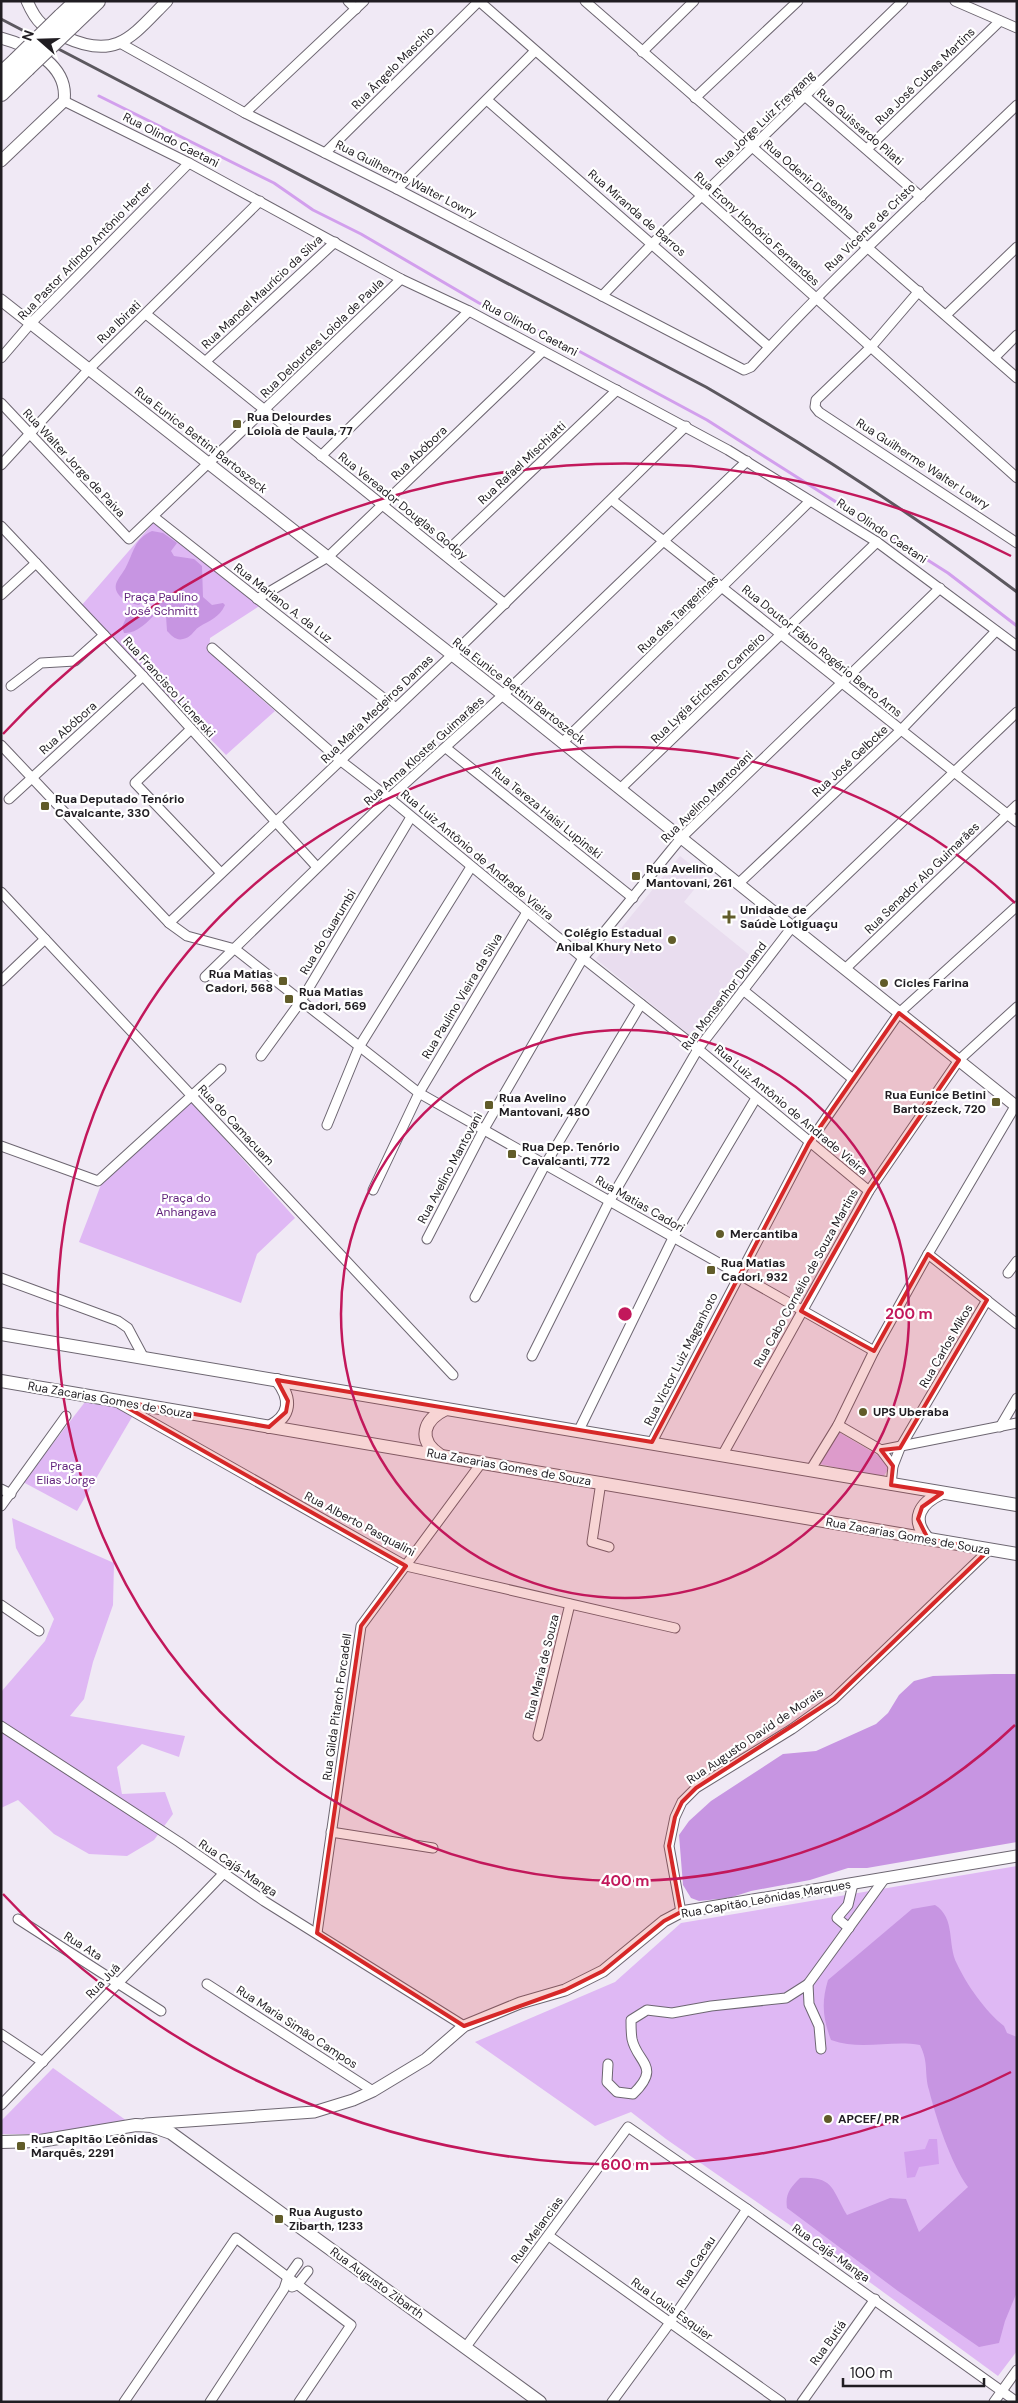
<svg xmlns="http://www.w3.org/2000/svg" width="1018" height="2403" viewBox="0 0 1018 2403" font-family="'DM Sans',sans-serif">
<rect width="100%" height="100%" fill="#f0e9f5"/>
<polygon fill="#e9ddef" points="680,856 705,876 684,902 757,961 697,1041 596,959"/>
<g fill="#dfb8f4">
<polygon points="154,522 261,605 210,638 209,652 275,711 226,755 81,606"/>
<polygon points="191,1101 295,1218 257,1254 241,1303 79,1242 102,1182"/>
<polygon points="85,1402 112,1404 132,1417 77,1511 23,1482"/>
<polygon points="837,1431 886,1460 888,1470 883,1477 819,1464"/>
<polygon points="12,1518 114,1563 113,1605 93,1662 84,1699 70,1716 185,1736 179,1757 142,1744 117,1767 122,1794 165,1792 173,1814 154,1840 127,1856 89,1854 54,1834 18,1800 1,1808 1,1692 45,1641 54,1619 16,1548"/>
<polygon points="1017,1866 1017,2351 998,2376 823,2248 666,2139 631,2112 595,2126 475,2042 615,1982 681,1923"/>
<polygon points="53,2068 127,2121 40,2134 1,2134 1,2121"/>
</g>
<g fill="#c795e2">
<path d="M152 531 163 533 177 543 171 551 174 556 194 559 202 566 203 597 212 605 223 603 225 605C219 618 210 620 199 627 193 631 191 638 183 639 176 641 171 635 167 631L166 616 156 613C148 622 136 634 124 633L122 627 126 618 132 615 141 616 158 606 159 602 153 598 146 599 139 605C130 604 113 596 116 584 118 578 123 573 126 567 134 552 134 539 152 531Z"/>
<polygon points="994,1674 1017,1674 1017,1842 867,1868 848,1868 810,1880 751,1891 729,1898 699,1901 691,1898 683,1885 679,1835 689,1821 711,1801 783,1754 816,1751 876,1724 888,1713 899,1695 914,1681 933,1676"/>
<path d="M935 1905C956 1918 947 1945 957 1964 967 1985 985 2011 1004 2026L1007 2033 1017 2037V2292L1005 2321 999 2343 979 2347 898 2291 787 2208C785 2194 790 2188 800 2178 834 2176 832 2190 847 2215L890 2198 906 2199 919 2232 968 2187C951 2164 936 2118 929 2090 924 2073 929 2063 920 2045 890 2040 861 2051 831 2040 823 2019 821 2003 828 1980L912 1909Z"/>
</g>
<polygon fill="#d29fed" points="929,2139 937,2139 939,2164 919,2167 915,2177 907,2178 904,2152 925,2149"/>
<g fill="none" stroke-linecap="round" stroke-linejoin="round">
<polyline stroke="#d29fed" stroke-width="3" points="99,96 274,183 313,210 361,234 479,303 562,342 707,420 948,573 1017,626"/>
<g stroke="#6d6671" stroke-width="11">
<g id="minor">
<polyline points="348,1 356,9"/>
<polyline points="479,1 702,196 1017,478"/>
<polyline points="585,1 1017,378"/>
<polyline points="955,1 1017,28"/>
<path d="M120 43 245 113 397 189 744 370 751 367C835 275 927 191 1017 105"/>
<polyline points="642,52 694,1"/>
<polyline points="806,97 921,197"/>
<polyline points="695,98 798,1"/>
<polyline points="487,100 769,347"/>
<polyline points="64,101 189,163 401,279 469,311 728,450 877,542 1017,646"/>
<polyline points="245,113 364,1"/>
<polyline points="867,149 1000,21"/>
<polyline points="325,153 479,1"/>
<polyline points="397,189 535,51"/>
<polyline points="919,291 871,347 816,400 815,407 819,412 1017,543"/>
<polyline points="602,296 653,243 903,1"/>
<polyline points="146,314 505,604"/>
<polyline points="946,315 1017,247"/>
<polyline points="995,357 1017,335"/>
<polyline points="1,358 31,323 189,163"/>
<polyline points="206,361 335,242"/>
<polyline points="1,403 129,539 401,279"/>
<polyline points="321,456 469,311"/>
<polyline points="1,465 89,369 260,201"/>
<polyline points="612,500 1017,822"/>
<polyline points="154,517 396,708"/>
<polyline points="1,526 143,676 317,867"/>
<polyline points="444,554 617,390"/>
<polyline points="1,595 36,563"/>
<polyline points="257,599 328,557 543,351"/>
<polyline points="212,648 341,761 389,798 583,958 698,1049 869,1191"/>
<polyline points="11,686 41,663 75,661 104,635"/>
<polyline points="191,729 135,783 221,873"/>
<polyline points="562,743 810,501"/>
<polyline points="1,745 169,923 187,936 235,949 419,1093 874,1351"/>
<polyline points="446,748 633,898"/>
<polyline points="620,789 877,542"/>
<polyline points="9,799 143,676"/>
<polyline points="738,884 901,730 996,631"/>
<polyline points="1,892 453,1375"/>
<polyline points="169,923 452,655 686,426"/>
<polyline points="845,969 1017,805"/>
<polyline points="205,977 389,798 503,695 747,461"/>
<polyline points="1,981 45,939"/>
<polyline points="743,990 853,1079"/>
<polyline points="261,1056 301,1001 411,817"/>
<polyline points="327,1125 359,1047 471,867"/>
<polyline points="1,1146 98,1181 221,1069"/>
<polyline points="373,1190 419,1093 527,912"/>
<polyline points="427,1239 484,1129 583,958 681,838 940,588"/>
<polyline points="928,1254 1017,1324"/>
<polyline points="1008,1273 1017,1261"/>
<polyline points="1,1278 118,1321 128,1328 144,1358"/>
<polyline points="475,1297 545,1165 641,1004"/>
<polyline points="532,1356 609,1202 698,1049 792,927 1017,712"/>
<polyline points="120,1404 406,1566 675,1628"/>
<polyline points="838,1425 881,1450 1017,1423"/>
<polyline points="1000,1427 1017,1398"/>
<polyline points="579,1430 673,1238 756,1098"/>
<polyline points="652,1442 809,1143 899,1013 1017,906"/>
<polyline points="881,1450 893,1466"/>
<polyline points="723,1454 869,1191 959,1060 1017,1007"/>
<polyline points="811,1469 838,1425 874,1351 928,1254 1017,1103"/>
<polyline points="601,1482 592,1542 609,1547"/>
<polyline points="891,1485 893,1466 900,1448 987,1300"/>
<polyline points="1,1489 11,1494"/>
<polyline points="1,1506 66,1416"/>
<polyline points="1,1605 39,1631"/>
<polyline points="1,1726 179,1842 264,1901 464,2026"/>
<polyline points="538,1736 570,1604"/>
<polyline points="331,1832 433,1848"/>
<polyline points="681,1912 669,1846 675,1817 682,1802 696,1788 792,1729 834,1699 989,1550"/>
<polyline points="18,1919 161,2011"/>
<polyline points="849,1928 837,1918 848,1905 853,1884"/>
<polyline points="317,1933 361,1626 482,1462"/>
<polyline points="207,1984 373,2091"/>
<polyline points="1,2034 43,2062"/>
<polyline points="821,2049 819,2026 809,2004 808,1984 885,1878"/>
<path d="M608 2064 607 2082 617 2092 633 2094C662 2066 637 2063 632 2039 631 2033 631 2026 631 2020L647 2010 672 2013 711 2006 786 1998 808 1984"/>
<polyline points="1,2105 223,1874"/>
<polyline points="549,2236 781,2402"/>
<polyline points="292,2287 297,2285 308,2271"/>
<polyline points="465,2348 628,2127 747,2209 1017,2402"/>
<polyline points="124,2402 236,2238 351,2325 299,2402"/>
<polyline points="210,2402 284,2289 288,2277 298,2263"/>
<polyline points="612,2402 669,2324 747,2209"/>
<polyline points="802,2402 875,2299"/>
<polyline points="994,2402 1017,2370"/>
</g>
</g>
<g stroke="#6d6671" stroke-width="13">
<g id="tertiary">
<path d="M27 1C37 24 43 27 65 37 117 61 132 36 167 1"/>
<path d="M1 38C31 46 69 66 64 101L1 161"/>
<polyline points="1,300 503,695 1017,1107"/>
<polyline points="146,2124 314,2112 353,2100 373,2091 426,2059 464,2026 520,2003 565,1990 603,1971 664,1921 681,1912 1017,1856"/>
</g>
</g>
<g stroke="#6d6671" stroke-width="14">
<g id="secondary">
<polyline points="1,1334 1017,1505"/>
<polyline points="1,1381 1017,1554"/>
<path d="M269 1427C291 1416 292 1399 277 1380"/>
<path d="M440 1455C417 1440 423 1420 446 1409"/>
<path d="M928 1539C910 1519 920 1503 942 1493"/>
<polyline points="1,2142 40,2141 136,2125 151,2126 171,2133 540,2402"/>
</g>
</g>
<g stroke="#6d6671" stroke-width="18">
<g id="motorway">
<polyline points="61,17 78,1"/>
<polyline points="73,24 97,1"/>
<polyline points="1,75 16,61"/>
<polyline points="1,93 27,68"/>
</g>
</g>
<use href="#minor" stroke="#fff" stroke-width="9"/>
<use href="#tertiary" stroke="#fff" stroke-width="11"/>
<use href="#secondary" stroke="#fff" stroke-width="12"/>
<use href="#motorway" stroke="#fff" stroke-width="16"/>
<path stroke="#5c585f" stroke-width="3" d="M1 19 706 387C813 449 917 517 1017 592"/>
<g stroke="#6d6671" stroke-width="18" stroke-linecap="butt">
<g id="motorway-bridge">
<polyline points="16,61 61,17"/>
<polyline points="27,68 73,24"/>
</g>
</g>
<use href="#motorway-bridge" stroke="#fff" stroke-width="16"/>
</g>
<path fill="#d62828" fill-opacity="0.2" stroke="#d62828" stroke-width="4" stroke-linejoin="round" d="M899 1013 959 1060 869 1191 801 1311 874 1351 928 1254 987 1300 900 1448 881 1450 893 1466 891 1485 942 1493 922 1507 918 1519 928 1539 989 1550 834 1699 696 1788 682 1802 675 1817 669 1846 681 1912 664 1921 603 1971 565 1990 464 2026 317 1933 361 1626 406 1566 114 1400 269 1427 286 1412 288 1401 277 1380 652 1442 809 1143Z"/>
<g fill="none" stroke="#c2185b" stroke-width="2.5">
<circle cx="625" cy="1314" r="284"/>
<path d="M1015 1725A567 567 0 1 1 1015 903"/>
<path d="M1011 2072A851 851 0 0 1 3 1894M3 734A851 851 0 0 1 1011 556"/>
</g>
<g fill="#615c29" stroke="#fff" stroke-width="2">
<rect x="232" y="419" width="10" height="10" rx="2.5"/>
<rect x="40" y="801" width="10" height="10" rx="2.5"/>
<rect x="631" y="871" width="10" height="10" rx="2.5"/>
<path d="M726.5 909.5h5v5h5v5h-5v5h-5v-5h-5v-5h5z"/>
<circle cx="672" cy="940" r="5"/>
<rect x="278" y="976" width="10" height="10" rx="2.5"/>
<circle cx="884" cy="983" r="5"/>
<rect x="284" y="994" width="10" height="10" rx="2.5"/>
<rect x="991" y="1097" width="10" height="10" rx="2.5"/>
<rect x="484" y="1100" width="10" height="10" rx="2.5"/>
<rect x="507" y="1149" width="10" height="10" rx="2.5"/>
<circle cx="720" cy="1234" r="5"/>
<rect x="706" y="1265" width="10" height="10" rx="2.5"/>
<circle cx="863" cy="1412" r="5"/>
<circle cx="828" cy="2119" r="5"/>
<rect x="16" y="2141" width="10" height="10" rx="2.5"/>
<rect x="274" y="2214" width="10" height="10" rx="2.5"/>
</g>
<g text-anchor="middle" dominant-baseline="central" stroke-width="4.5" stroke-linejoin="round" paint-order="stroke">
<g font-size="12" fill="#201d22" stroke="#fff">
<text transform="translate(393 68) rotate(-45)">Rua Ângelo Maschio</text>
<text transform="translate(925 76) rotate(-44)">Rua José Cubas Martins</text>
<text transform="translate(765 119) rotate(-44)">Rua Jorge Luiz Freygang</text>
<text transform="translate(860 127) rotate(41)">Rua Guissardo Pilati</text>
<text transform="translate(171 140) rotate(27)">Rua Olindo Caetani</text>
<text transform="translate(406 179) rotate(27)">Rua Guilherme Walter Lowry</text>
<text transform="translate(809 180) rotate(41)">Rua Odenir Dissenha</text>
<text transform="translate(637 213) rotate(41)">Rua Miranda de Barros</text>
<text transform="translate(870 227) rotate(-44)">Rua Vicente de Cristo</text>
<text transform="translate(757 229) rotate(42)">Rua Erony Honório Fernandes</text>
<text transform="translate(85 251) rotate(-46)">Rua Pastor Arlindo Antônio Herter</text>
<text transform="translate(262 292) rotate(-43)">Rua Manoel Maurício da Silva</text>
<text transform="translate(119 322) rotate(-44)">Rua Ibirati</text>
<text transform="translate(530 328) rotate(28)">Rua Olindo Caetani</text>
<text transform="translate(322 338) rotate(-44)">Rua Delourdes Loiola de Paula</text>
<text transform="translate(201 440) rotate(38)">Rua Eunice Bettini Bartoszeck</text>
<text transform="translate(419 453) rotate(-44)">Rua Abóbora</text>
<text transform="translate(74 463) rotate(47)">Rua Walter Jorge de Paiva</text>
<text transform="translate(522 463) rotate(-43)">Rua Rafael Mischiatti</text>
<text transform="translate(923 464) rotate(33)">Rua Guilherme Walter Lowry</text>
<text transform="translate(403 506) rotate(39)">Rua Vereador Douglas Godoy</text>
<text transform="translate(882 531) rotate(34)">Rua Olindo Caetani</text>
<text transform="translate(283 603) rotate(38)">Rua Mariano A. da Luz</text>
<text transform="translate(678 614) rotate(-44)">Rua das Tangerinas</text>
<text transform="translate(822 651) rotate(39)">Rua Doutor Fábio Rogério Berto Arns</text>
<text transform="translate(169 687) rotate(48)">Rua Francisco Licnerski</text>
<text transform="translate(708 688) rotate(-44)">Rua Lygia Erichsen Carneiro</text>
<text transform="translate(519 691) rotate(38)">Rua Eunice Bettini Bartoszeck</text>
<text transform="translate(377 709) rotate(-44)">Rua Maria Medeiros Damas</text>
<text transform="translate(68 728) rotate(-42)">Rua Abóbora</text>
<text transform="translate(424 751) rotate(-42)">Rua Anna Kloster Guimarães</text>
<text transform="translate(850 761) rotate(-43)">Rua José Gelbcke</text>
<text transform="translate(707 797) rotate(-45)">Rua Avelino Mantovani</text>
<text transform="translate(547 813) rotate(39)">Rua Tereza Haisi Lupinski</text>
<text transform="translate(477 855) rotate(40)">Rua Luiz Antônio de Andrade Vieira</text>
<text transform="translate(922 878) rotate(-44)">Rua Senador Alo Guimarães</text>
<text transform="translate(328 932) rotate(-59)">Rua do Guarumbi</text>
<text transform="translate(462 996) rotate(-59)">Rua Paulino Vieira da Silva</text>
<text transform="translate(724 996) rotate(-53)">Rua Monsenhor Dunand</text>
<text transform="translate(791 1110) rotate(40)">Rua Luiz Antônio de Andrade Vieira</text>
<text transform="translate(236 1125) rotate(47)">Rua do Camacuam</text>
<text transform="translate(450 1168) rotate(-62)">Rua Avelino Mantovani</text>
<text transform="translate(640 1204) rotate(30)">Rua Matias Cadori</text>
<text transform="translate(806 1278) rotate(-61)">Rua Cabo Cornélio de Souza Martins</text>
<text transform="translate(946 1346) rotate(-60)">Rua Carlos Mikos</text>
<text transform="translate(681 1359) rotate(-63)">Rua Victor Luiz Maganhoto</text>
<text transform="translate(110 1400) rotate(10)">Rua Zacarias Gomes de Souza</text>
<text transform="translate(509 1467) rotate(10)">Rua Zacarias Gomes de Souza</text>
<text transform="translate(360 1524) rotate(28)">Rua Alberto Pasqualini</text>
<text transform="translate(908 1536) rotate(10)">Rua Zacarias Gomes de Souza</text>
<text transform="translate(542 1667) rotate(-76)">Rua Maria de Souza</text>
<text transform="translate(337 1707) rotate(-82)">Rua Gilda Pitarch Forcadell</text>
<text transform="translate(755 1736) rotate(-34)">Rua Augusto David de Morais</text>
<text transform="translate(238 1868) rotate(34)">Rua Cajá-Manga</text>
<text transform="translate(766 1899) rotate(-10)">Rua Capitão Leônidas Marques</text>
<text transform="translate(83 1946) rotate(32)">Rua Ata</text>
<text transform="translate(103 1981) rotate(-46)">Rua Juá</text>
<text transform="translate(297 2027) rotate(33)">Rua Maria Simão Campos</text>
<text transform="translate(537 2230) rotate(-54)">Rua Melancias</text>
<text transform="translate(831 2253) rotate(35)">Rua Cajá-Manga</text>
<text transform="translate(696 2262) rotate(-56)">Rua Cacau</text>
<text transform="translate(377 2283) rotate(36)">Rua Augusto Zibarth</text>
<text transform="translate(672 2309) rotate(36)">Rua Louis Esquier</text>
<text transform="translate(828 2343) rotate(-54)">Rua Butiá</text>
</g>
<g font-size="12" font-weight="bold" fill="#201d22" stroke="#fff" text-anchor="start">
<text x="247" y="417">Rua Delourdes<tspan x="247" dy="14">Loiola de Paula, 77</tspan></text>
<text x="55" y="799">Rua Deputado Tenório<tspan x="55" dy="14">Cavalcante, 330</tspan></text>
<text x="646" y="869">Rua Avelino<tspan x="646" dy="14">Mantovani, 261</tspan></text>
<text x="740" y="910">Unidade de<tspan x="740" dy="14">Saúde Lotiguaçu</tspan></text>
<text x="662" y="933" text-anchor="end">Colégio Estadual<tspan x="662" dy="14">Anibal Khury Neto</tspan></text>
<text x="273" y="974" text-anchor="end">Rua Matias<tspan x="273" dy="14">Cadori, 568</tspan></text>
<text x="894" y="983">Cicles Farina</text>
<text x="299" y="992">Rua Matias<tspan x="299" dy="14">Cadori, 569</tspan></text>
<text x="986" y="1095" text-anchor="end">Rua Eunice Betini<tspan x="986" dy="14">Bartoszeck, 720</tspan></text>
<text x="499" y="1098">Rua Avelino<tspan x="499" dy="14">Mantovani, 480</tspan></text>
<text x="522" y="1147">Rua Dep. Tenório<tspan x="522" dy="14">Cavalcanti, 772</tspan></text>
<text x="730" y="1234">Mercantiba</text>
<text x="721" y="1263">Rua Matias<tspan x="721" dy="14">Cadori, 932</tspan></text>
<text x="873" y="1412">UPS Uberaba</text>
<text x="838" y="2119">APCEF/ PR</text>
<text x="31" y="2139">Rua Capitão Leônidas<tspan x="31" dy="14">Marquês, 2291</tspan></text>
<text x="289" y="2212">Rua Augusto<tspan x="289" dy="14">Zibarth, 1233</tspan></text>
</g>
<g font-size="12" fill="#5f1f7a" stroke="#fff">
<text x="161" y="597">Praça Paulino<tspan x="161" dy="14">José Schmitt</tspan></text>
<text x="186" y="1198">Praça do<tspan x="186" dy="14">Anhangava</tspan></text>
<text x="66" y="1466">Praça<tspan x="66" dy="14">Elias Jorge</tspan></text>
</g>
</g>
<circle cx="625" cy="1314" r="8" fill="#c2185b" stroke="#fff" stroke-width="2.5"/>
<g font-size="15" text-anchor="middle" font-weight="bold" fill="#c2185b" stroke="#fff" stroke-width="4.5" stroke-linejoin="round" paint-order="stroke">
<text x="909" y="1319">200 m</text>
<text x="625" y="1886">400 m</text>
<text x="625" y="2170">600 m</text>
</g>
<rect width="1018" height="2403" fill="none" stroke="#201d22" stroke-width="5"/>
<g transform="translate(40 40) rotate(290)" stroke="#ffffff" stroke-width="4" paint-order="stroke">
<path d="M0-4L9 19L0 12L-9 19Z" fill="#201d22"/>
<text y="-8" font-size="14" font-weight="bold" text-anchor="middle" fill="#201d22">N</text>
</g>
<path d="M843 2378v8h141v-8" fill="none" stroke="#201d22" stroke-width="2.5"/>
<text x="850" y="2378" font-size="15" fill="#201d22" stroke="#ffffff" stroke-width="4" paint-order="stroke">100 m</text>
</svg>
